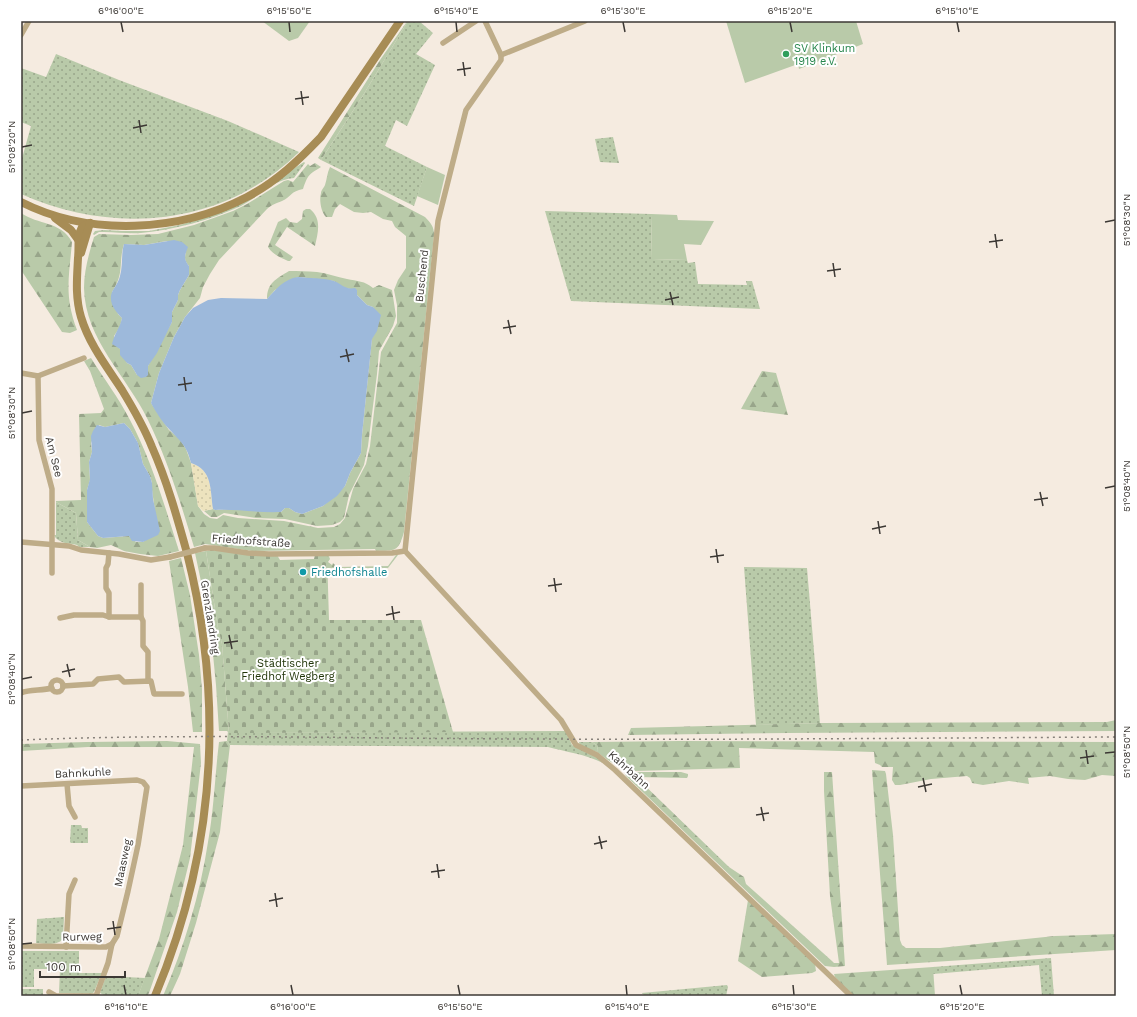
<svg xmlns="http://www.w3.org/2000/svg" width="1137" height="1017" viewBox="0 0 1137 1017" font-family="'Work Sans',sans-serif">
<defs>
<pattern id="grass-dots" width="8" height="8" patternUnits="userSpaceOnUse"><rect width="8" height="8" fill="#b9caa9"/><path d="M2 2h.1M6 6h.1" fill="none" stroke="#98a58a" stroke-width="1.8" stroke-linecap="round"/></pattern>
<pattern id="forest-firs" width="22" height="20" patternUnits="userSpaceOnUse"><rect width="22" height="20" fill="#b9caa9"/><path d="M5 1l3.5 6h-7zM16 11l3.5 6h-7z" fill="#98a58a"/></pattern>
<pattern id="sand-dots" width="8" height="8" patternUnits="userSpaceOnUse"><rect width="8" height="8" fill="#ede3be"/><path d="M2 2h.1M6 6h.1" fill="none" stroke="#ccc4a4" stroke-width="1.8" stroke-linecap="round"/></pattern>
<pattern id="cemetery-stones" width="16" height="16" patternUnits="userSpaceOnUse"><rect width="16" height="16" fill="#b9caa9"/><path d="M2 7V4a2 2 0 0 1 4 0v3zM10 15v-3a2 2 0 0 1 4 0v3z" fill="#98a58a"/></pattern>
</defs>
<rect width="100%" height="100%" fill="#f5ebe0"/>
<g fill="url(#grass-dots)">
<polygon points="408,21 419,21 433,33 416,54 435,65 407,126 396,120 385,146 427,167 414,206 321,160 362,97"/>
<path d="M56 54 119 80 228 121 299 152C224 226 115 236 21 194V162L31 126 21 122V68L46 77Z"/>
<polygon points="613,137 619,163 600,162 595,139"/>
<path d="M304 162 305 163 294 178C274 179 258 197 241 206 210 220 174 230 141 233 129 234 116 232 104 232H99L94 235 93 234 95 231 104 230 122 231H149L180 225 205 217 290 171Z"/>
<polygon points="545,211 651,214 652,259 687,260 688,263 695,262 698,284 747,285 746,281 752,281 760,309 571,301"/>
<path d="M56 502 76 513 78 540 90 547H79L77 545C69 543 58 544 54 535H56Z"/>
<polygon points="744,567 807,568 820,723 756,725"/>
<path d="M228 731 229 733 566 731 572 745 596 756 603 763C585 754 566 752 548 747L230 745 227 741Z"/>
<polygon points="579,742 592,742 598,746 597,752 580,746"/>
<polygon points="71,825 81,825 82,828 88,828 88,843 71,843 70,842"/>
<path d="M64 917 63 939C57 946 45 944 36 943L37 919Z"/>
<polygon points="21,951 79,951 79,973 102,973 94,992 92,994 59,993 60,969 34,969 34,987 21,987"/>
<polygon points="1051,958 1054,996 1042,996 1039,965 933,974 933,967"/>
<polygon points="106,976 145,978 138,996 106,996 100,993"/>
<polygon points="727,985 728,987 726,996 645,996 642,993"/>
<rect x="21" y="989" width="22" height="7"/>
</g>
<g fill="url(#forest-firs)" fill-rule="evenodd">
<polygon points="406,21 408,21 362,97 321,160 318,158 380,60 406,23"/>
<path d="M315 163 321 167C308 175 308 175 303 189 291 191 291 197 282 201 275 204 273 204 267 209L219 260 210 274 203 287 200 298 185 317 174 337 159 373 151 403 169 430 180 439 186 449 191 463 198 506 204 514 210 518 217 519 223 515 238 518 284 521 318 528 334 527 340 524 345 518 353 489 366 464 370 446 381 352 397 323V305L394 290 398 280 406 268V236L395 227 392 221 383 219 371 212 363 213 354 212 340 204 335 209 332 217H326C321 212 319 200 321 193 321 190 324 188 325 185 327 179 327 173 330 167L425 217C431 223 434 227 434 235L404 532C398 553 395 550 376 551L375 549 252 551 205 544 194 547C181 504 168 461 148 420 127 376 85 340 84 288 84 271 89 253 94 237L99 234 131 235 158 234 194 225 233 211 247 204 284 181 288 180 293 182 308 164 310 166ZM167 241 186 252C184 259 185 261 189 266V275L180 290 178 295V300L172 312V322L148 366V375H137L131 365 127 363 120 349 116 345 114 336 120 327 122 318 118 314 112 292C125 272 118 264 124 244L144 245Z"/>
<path d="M306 209H310C322 219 318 232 315 246L287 227 275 245 293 257 290 261H288C280 257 273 255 268 247L278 222 286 218 290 222 297 223 302 219 303 211Z"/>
<path d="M21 213C38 225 61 221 72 242 69 278 64 295 77 330L70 333 62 332 21 270Z"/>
<path d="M289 271C298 271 307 271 317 272 327 273 337 277 347 279 357 281 365 281 373 288L379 285 392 290 396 316 393 326 379 351 377 374 368 446 364 465 349 495 344 518 340 522 332 525 317 526 285 519 256 518 224 513 217 517H211L204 511 213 509 215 510 231 509 281 512 285 508H289L295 512 302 514 323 506 345 486 350 473 361 453 362 435 372 338C380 324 379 322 373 307L367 305 357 295V290L344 288 334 281 298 277 275 290 267 299C267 283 276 279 289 271Z"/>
<path d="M91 358C104 379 119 398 130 420 152 461 165 507 179 551L158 556 140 554 124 551 111 545 97 548 90 547 78 540 76 513 56 502V501L81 500 79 414 101 413 104 409 90 371 84 361ZM124 423 130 429 138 443 143 464 150 476 152 483V490L155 511 147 539 143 542H136L129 536 103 538 98 536 87 522V490L90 480 89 462 92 452 91 443 99 425 105 427Z"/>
<polygon points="762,371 776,373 788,415 741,409"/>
<polygon points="206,551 218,628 222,644 229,733 227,731 219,731 216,685 210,624 195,553"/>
<polygon points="327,554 328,554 330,559 328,562 332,565 333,563 337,567 388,566 396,555 398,555 388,568 327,568"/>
<polygon points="181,558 190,595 199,655 202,689 202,732 193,732 188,687 169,561"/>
<polygon points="1116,720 1116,731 789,733 628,735 631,728 821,723 1107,722"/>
<polygon points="167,741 200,744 201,763 190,858 177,912 149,993 147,996 138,996 159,939 183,845 194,747 88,747 21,751 21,744 86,742"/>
<path d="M227 741 230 745 220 832 196 923 180 974 170 996H163C184 947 200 895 208 842 214 809 215 775 219 742Z"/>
<path d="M680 741 1116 742V776L1102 775 1085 780 1068 779 1050 776 1028 778 1029 784 1009 781 983 785 972 783 970 778 967 776 931 779 900 785H895L892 780 893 767H882L880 765 875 763 874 752 739 748 740 768 635 771C620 768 608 761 597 752L598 746 592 742Z"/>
<polygon points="872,770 885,771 886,774 893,835 900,940 902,945 906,948 940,948 1055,936 1116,934 1116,950 887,965"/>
<polygon points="627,772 681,772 688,774 688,776 687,778 636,777 729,867 744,877 746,884 832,961 834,963 839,963 830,896 824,791 824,772 832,772 845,966 834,967 825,966 626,776 625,774"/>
<polygon points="748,900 815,964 816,971 812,973 762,977 738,961"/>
<polygon points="933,967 935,996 853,996 835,977 834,974"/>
</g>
<path fill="url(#sand-dots)" d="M191 463C213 470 210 490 213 509L203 511 198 506Z"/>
<polygon fill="url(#cemetery-stones)" points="211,550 277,555 280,560 314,559 315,555 327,554 329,620 421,620 453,732 229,733 222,644 218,628 206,551"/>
<g fill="#b9caa9">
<polygon points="262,21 310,21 298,38 289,41"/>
<polygon points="726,21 856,21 863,44 799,69 798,64 745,83"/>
<polygon points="427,167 445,175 438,205 417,196"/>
<polygon points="651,214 677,215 678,220 714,221 701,245 684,244 687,260 652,259"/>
</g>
<g fill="#9db9db">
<path d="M174 240 182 242 188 247C185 255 183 259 189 266V275L180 290 178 295V300L172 312V322L157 353 148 366V375L146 377 141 378 137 375 131 365 127 363 120 355V349L112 344C114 334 120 328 122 318 115 311 107 301 113 290 116 285 119 281 120 276 123 265 121 254 124 244L144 245Z"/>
<path d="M298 277C308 278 325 278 334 281 342 284 345 290 355 288L357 290V295L367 305 373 307 381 315 377 331 372 339 362 435 361 453 350 473 345 486 337 496 323 506 302 514 295 512 289 508H285L281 512C259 513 237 509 215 510L213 509C210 490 213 470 191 463 187 446 181 442 169 429 162 422 156 412 151 403L159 373 174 337 185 317 193 308 208 300 221 298 267 299C276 289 284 279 298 277Z"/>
<polygon points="124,423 130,429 138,443 143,464 150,476 152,483 153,499 160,531 158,535 143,542 132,541 129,536 103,538 98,536 87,522 87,490 90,479 89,462 92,452 91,436 93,431 97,425 105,427"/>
</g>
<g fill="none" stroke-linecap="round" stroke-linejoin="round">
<g stroke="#beac88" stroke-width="5.5">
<polyline points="21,35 29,21"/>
<polyline points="443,43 476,21"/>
<polyline points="501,55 585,21"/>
<polyline points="21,373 38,376 84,358"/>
<polyline points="38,376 39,440 52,489 52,573"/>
<polyline points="21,542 69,546 81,550 119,554 151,560 170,557"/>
<polyline points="205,548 214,548 248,553 269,554 392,553 405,551"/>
<polyline points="405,551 561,720 576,745 597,755 615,770 851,996"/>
<polyline points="405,551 438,221 466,110 501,60 501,55 485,21"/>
<polyline points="109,553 108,564 106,568 106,588 109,593 109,617"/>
<polyline points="141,617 141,585"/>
<polyline points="60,618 74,615 103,615 109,617 141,617 143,621 143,646 148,652 148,681"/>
<circle cx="57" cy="686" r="6"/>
<polyline points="63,686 93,684 98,679 119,677 124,682 151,681 154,694 182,694"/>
<path d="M21 693C30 689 42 691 52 688"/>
<polyline points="67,784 69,806 75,817"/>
<polyline points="21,786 137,780 143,782 147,787 138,845 128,891 117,936 112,944 108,963 96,996"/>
<polyline points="21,946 99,947 106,947 112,944"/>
<polyline points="66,947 69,894 75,880"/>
<polyline points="49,992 56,996 96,996"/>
</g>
<g stroke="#a78c55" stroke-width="8">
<path d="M21 202C90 237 180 232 247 197 276 182 299 160 321 137L400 21"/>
<polyline points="55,218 71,230 79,241"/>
<path d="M90 223 82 227 79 234C78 242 79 249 78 258 77 278 75 297 81 317 89 344 107 367 122 390 133 408 144 427 152 447 167 481 177 517 187 553 225 704 215 852 155 996"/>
<polyline points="81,253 90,223"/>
</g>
<path stroke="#87817a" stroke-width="1.5" stroke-dasharray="2 4" stroke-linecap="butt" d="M21 740C193 733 366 739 538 739 731 740 923 738 1116 737"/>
<polyline stroke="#beac88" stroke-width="5.5" points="170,557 205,548"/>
</g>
<path fill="none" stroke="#3c3834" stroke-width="1.5" d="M121 22 123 32M289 22 290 32M456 22 457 32M623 22 625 32M790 22 792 32M957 22 959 32M463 62 465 76M457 70 471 68M301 91 303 105M295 99 309 97M139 120 141 133M133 128 147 125M22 147 32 145M1105 222 1115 220M995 234 997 248M989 242 1003 240M833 263 835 277M827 271 841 269M670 292 673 305M665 300 679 297M508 320 511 334M503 328 516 326M346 349 349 362M340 357 354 354M184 377 186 391M178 385 192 383M22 413 32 411M1105 488 1115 486M1040 492 1043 506M1034 500 1048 498M878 521 880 534M872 529 886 526M716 549 718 563M710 557 724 555M554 578 556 592M548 586 562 584M392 606 394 620M386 615 400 612M229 635 232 649M224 643 238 641M67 664 70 677M62 672 75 669M22 679 32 677M1086 750 1088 764M1105 753 1115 752M1080 758 1094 756M923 778 926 792M918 787 932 784M761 807 764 821M756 815 769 813M599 836 602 849M594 844 607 841M437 864 439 878M431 872 445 870M275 893 277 907M269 901 283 898M113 921 115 935M107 929 121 927M22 944 32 943M124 985 126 995M291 985 293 995M458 985 460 995M626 985 627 995M793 985 794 995M960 985 962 995"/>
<circle fill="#2e9e5b" stroke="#fff" stroke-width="1.5" cx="786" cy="54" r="4"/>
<circle fill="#0f9aa8" stroke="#fff" stroke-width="1.5" cx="303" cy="572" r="4"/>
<g text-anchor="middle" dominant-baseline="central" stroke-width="4" stroke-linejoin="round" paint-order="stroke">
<g font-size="11" fill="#27864d" stroke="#fff" text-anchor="start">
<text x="794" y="48">SV Klinkum<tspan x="794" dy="13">1919 e.V.</tspan></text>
</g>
<g font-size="11" fill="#3c3834" stroke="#fff">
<text transform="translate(422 276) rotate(-84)">Buschend</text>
<text transform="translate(54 457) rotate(76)">Am See</text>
<text transform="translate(251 541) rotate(4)">Friedhofstraße</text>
<text transform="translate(210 617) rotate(81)">Grenzlandring</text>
<text transform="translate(629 770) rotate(42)">Kahrbahn</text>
<text transform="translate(83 773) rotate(-3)">Bahnkuhle</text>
<text transform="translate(123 863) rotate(-78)">Maasweg</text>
<text transform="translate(82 937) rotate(-1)">Rurweg</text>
</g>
<g font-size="11" fill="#0d838f" stroke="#fff" text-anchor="start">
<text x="311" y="572">Friedhofshalle</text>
</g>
<g font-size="11" fill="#22360a" stroke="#fff">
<text x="288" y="663">Städtischer<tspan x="288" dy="13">Friedhof Wegberg</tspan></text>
</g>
</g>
<rect width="1137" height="1017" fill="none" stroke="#ffffff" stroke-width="44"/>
<path d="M40 971v6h85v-6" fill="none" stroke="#3c3834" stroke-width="2"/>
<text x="46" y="971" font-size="12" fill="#3c3834" stroke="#ffffff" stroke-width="3" paint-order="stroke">100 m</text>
<rect x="22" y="22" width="1093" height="973" fill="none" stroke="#3c3834" stroke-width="1.5"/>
<g font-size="10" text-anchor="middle" fill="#3c3834">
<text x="121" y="14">6°16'00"E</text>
<text x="289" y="14">6°15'50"E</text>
<text x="456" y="14">6°15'40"E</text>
<text x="623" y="14">6°15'30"E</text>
<text x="790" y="14">6°15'20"E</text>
<text x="957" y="14">6°15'10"E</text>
<text transform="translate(11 147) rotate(-90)" y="4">51°08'20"N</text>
<text transform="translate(1126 220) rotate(-90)" y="4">51°08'30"N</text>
<text transform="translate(11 413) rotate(-90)" y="4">51°08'30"N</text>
<text transform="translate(1126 486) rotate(-90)" y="4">51°08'40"N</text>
<text transform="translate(11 679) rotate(-90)" y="4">51°08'40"N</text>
<text transform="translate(1126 752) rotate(-90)" y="4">51°08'50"N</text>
<text transform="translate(11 944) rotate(-90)" y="4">51°08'50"N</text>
<text x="126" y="1010">6°16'10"E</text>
<text x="293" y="1010">6°16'00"E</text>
<text x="460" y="1010">6°15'50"E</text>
<text x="627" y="1010">6°15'40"E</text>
<text x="794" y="1010">6°15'30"E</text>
<text x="962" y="1010">6°15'20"E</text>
</g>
</svg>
